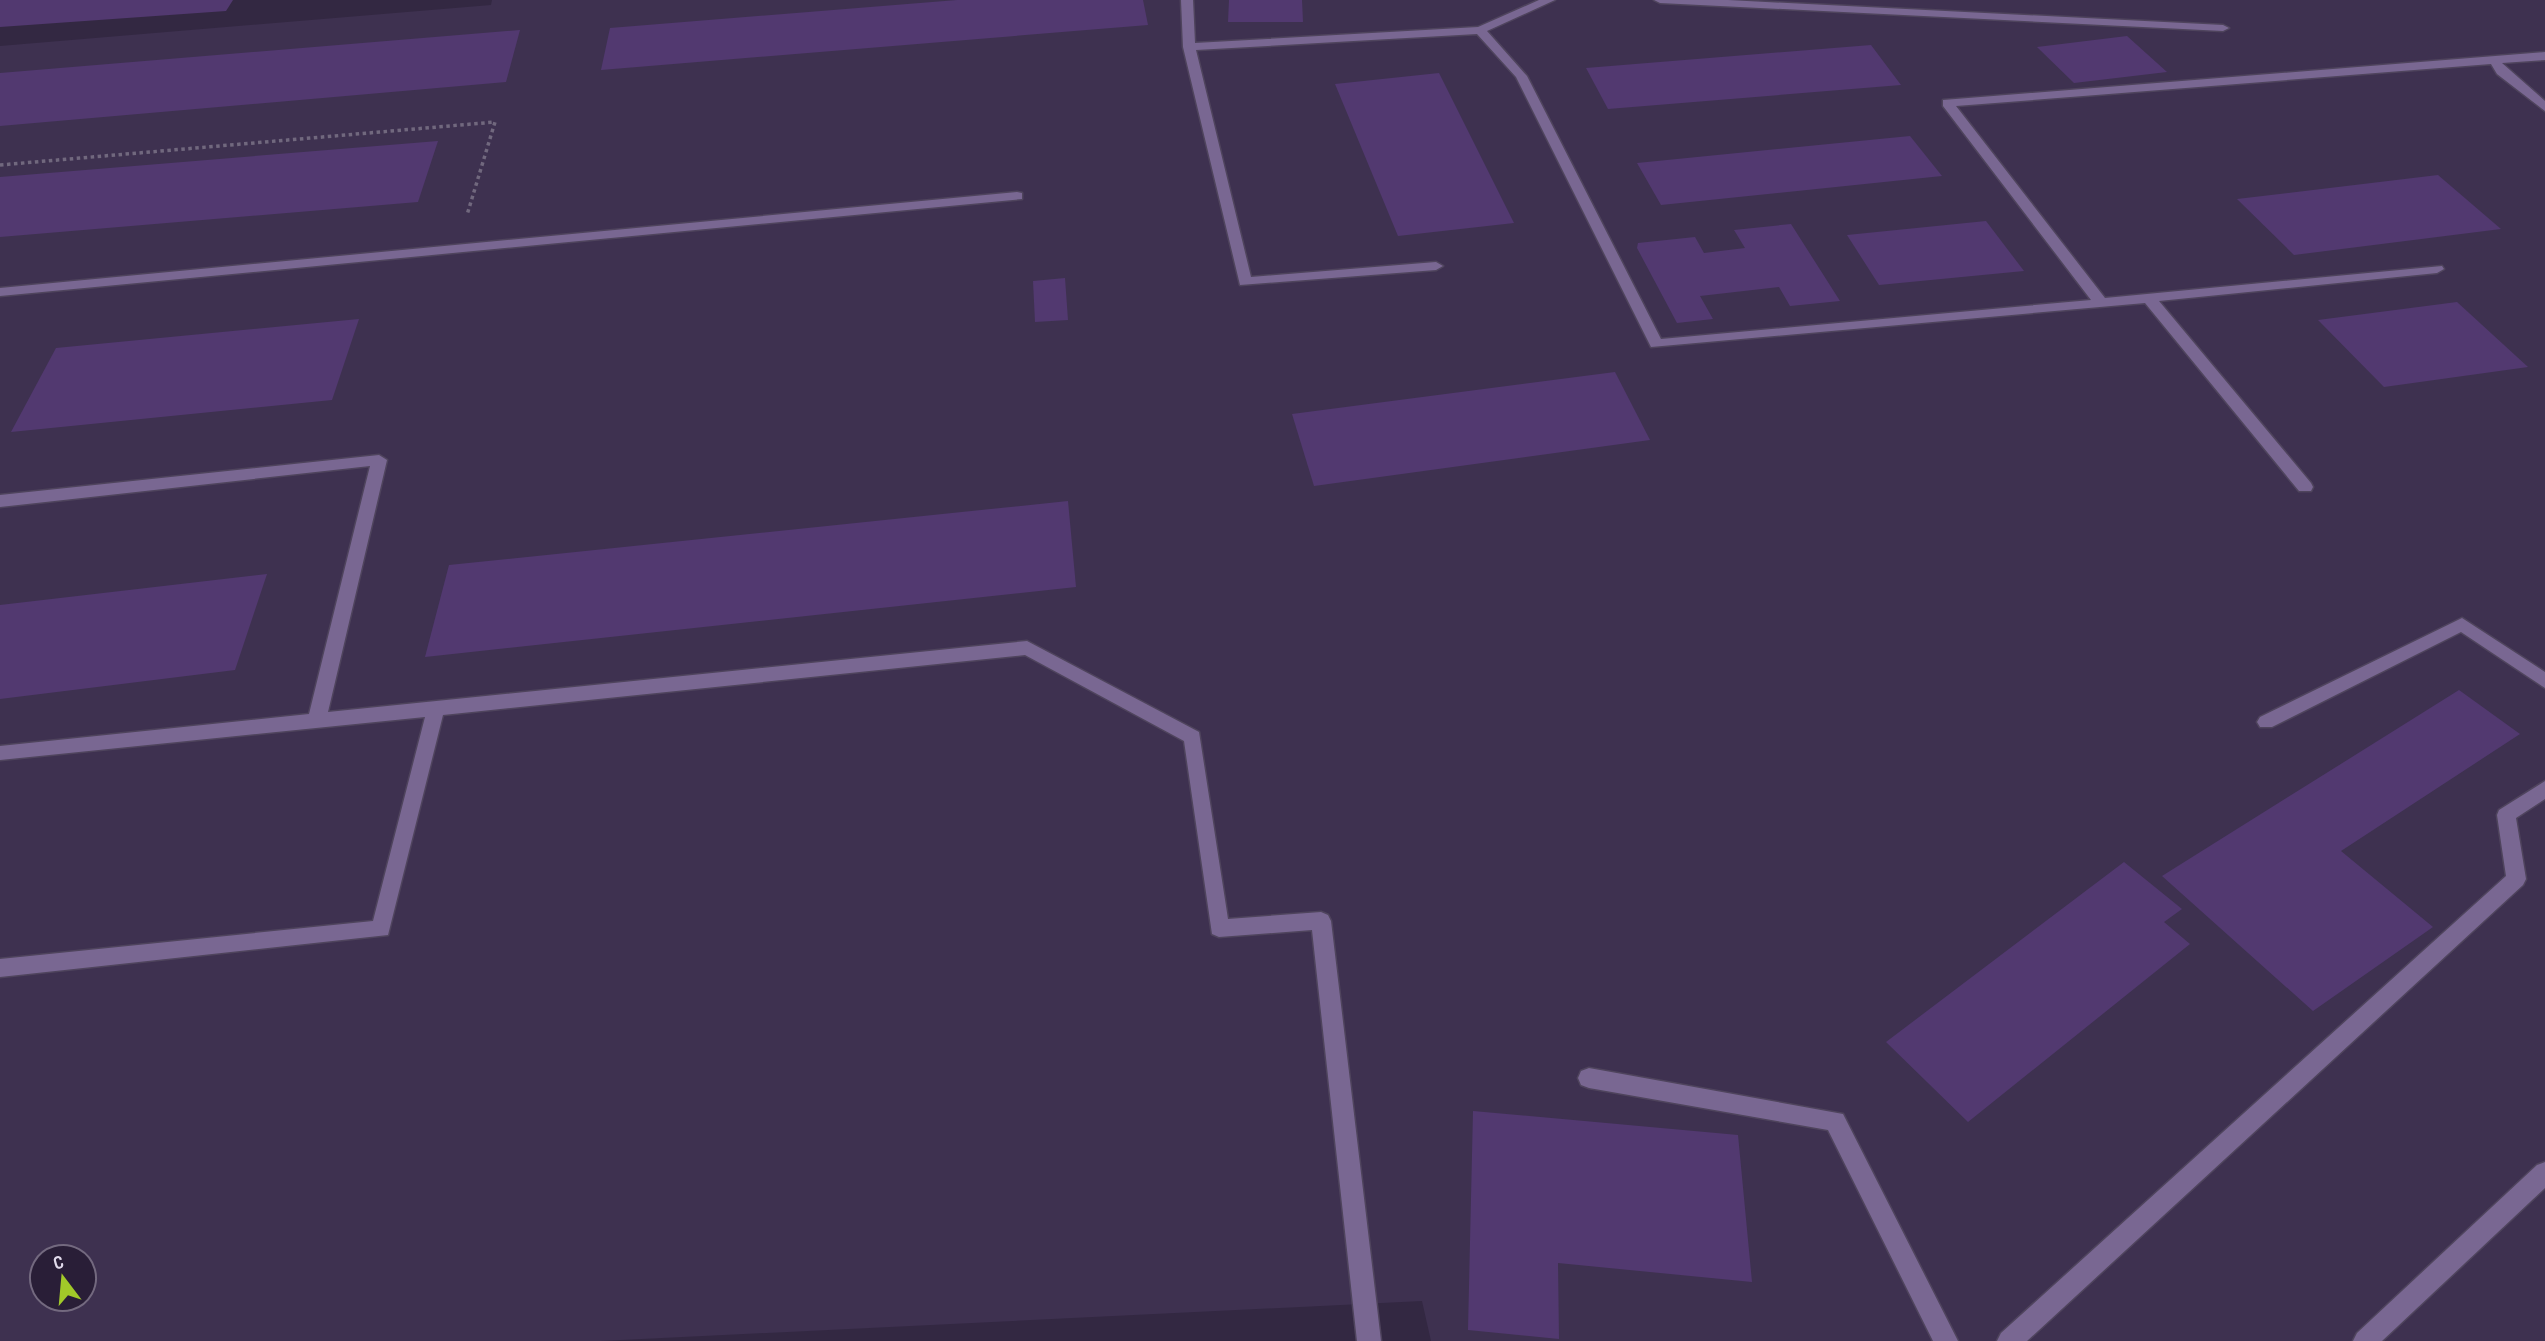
<svg xmlns="http://www.w3.org/2000/svg" width="2545" height="1341" viewBox="0 0 2545 1341" font-family="'Sofia Sans Condensed',sans-serif">
<rect width="100%" height="100%" fill="#332842"/>
<path fill="#3e3150" fill-rule="evenodd" d="M492 0H2545V1341H1431L1422 1301 601 1341H0V46L491 5ZM42 1257H84V1299H42Z"/>
<g fill="#523970">
<polygon points="0,0 233,0 226,11 0,27"/>
<polygon points="957,0 1143,0 1148,25 601,70 610,28"/>
<polygon points="1229,0 1302,0 1303,22 1228,22"/>
<polygon points="520,30 506,82 0,126 0,73"/>
<polygon points="2127,36 2167,72 2074,83 2037,47"/>
<polygon points="1871,45 1901,85 1608,109 1586,68"/>
<polygon points="1439,73 1514,223 1398,236 1335,84"/>
<polygon points="1910,136 1942,176 1661,205 1637,163"/>
<polygon points="438,141 418,202 0,237 0,177"/>
<polygon points="2438,175 2501,229 2294,255 2237,199"/>
<polygon points="1986,221 2024,271 1879,285 1847,235"/>
<polygon points="1791,224 1840,301 1790,306 1779,287 1700,296 1713,319 1677,323 1637,248 1638,243 1695,237 1704,253 1745,248 1734,230"/>
<polygon points="1065,278 1068,320 1035,322 1033,281"/>
<polygon points="2457,302 2528,367 2384,387 2318,320"/>
<polygon points="359,319 332,400 11,432 56,348"/>
<polygon points="1615,372 1650,440 1314,486 1292,414"/>
<polygon points="1068,501 1076,587 425,657 449,565"/>
<polygon points="267,574 235,670 0,699 0,605"/>
<polygon points="2459,690 2520,734 2341,851 2433,927 2313,1011 2162,876"/>
<polygon points="2124,862 2182,909 2164,922 2190,944 1968,1122 1886,1042"/>
<polygon points="1473,1111 1738,1135 1752,1282 1558,1263 1559,1339 1468,1330"/>
</g>
<g fill="none" stroke-linecap="round" stroke-linejoin="round">
<g stroke="#4f445d" stroke-width="3">
<g id="minor">
<polygon points="1181,0 1193,0 1195,43 1478,27 1539,0 1555,0 1487,31 1527,76 1661,339 2091,300 1943,106 1943,100 2545,52 2545,60 2502,63 2545,101 2545,111 2497,74 2491,64 1956,106 2105,298 2442,266 2444,269 2437,273 2159,301 2311,483 2313,487 2311,491 2299,491 2145,303 1651,347 1516,77 1477,34 1196,50 1251,277 1436,262 1443,266 1436,270 1240,285 1183,47"/>
<polygon points="1654,0 1728,0 2223,25 2229,28 2223,31 1660,3"/>
<polygon points="1017,192 1022,193 1022,199 0,296 0,288"/>
<polygon points="379,455 387,460 328,712 1027,641 1199,732 1228,919 1321,912 1328,915 1331,921 1381,1341 1357,1341 1312,930 1219,937 1212,934 1184,741 1025,655 443,715 388,935 0,977 0,959 373,921 425,717 0,760 0,746 309,714 370,466 0,507 0,495"/>
<polygon points="2462,618 2545,672 2545,688 2461,632 2272,727 2260,727 2257,722 2260,717"/>
<polygon points="2545,781 2545,799 2516,818 2526,879 2523,885 2027,1341 1997,1341 2001,1333 2506,876 2497,815 2499,810"/>
<polygon points="1589,1068 1843,1114 1958,1341 1933,1341 1828,1130 1589,1088 1581,1085 1578,1078 1581,1071"/>
<polygon points="2545,1162 2545,1188 2382,1341 2353,1341 2357,1333 2537,1165"/>
</g>
</g>
<polyline stroke="#71687e" stroke-width="3.5" stroke-dasharray="3.5 3.5" stroke-linecap="butt" points="0,165 495,122 467,215"/>
<use href="#minor" fill="#796792" fill-rule="evenodd"/>
</g>
<g transform="translate(63 1278) rotate(344)"><circle r="33" fill="#291e37" stroke="#73697f" stroke-width="2"/>
<path d="M0-5L12 26L0 18L-12 26Z" fill="#a1c929"/>
<text y="-10" font-size="19" font-weight="bold" text-anchor="middle" fill="#e1daeb">С</text>
</g>
</svg>
